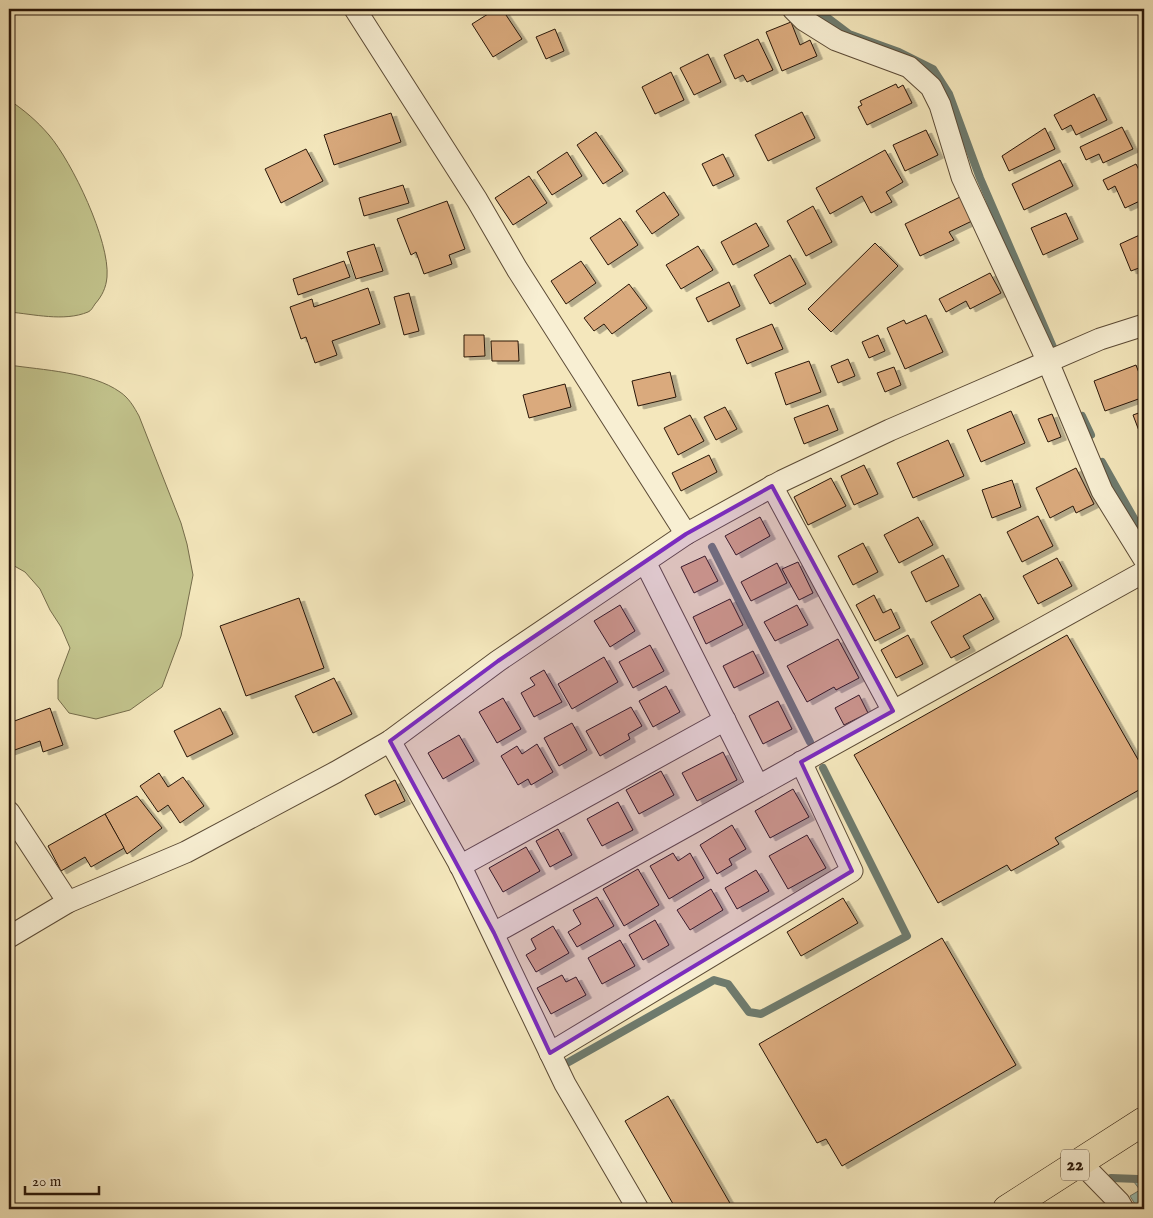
<svg xmlns="http://www.w3.org/2000/svg" width="1153" height="1218" viewBox="0 0 1153 1218" font-family="'IM FELL English',serif">
<defs>
<filter id="shadow"><feDropShadow dx="5.5" dy="3" stdDeviation="0" flood-color="#0004"/></filter>
</defs>
<rect width="100%" height="100%" fill="#f4e7bc"/>
<filter id="stains"><feTurbulence type="fractalNoise" baseFrequency=".004" numOctaves="4"/><feColorMatrix values="0 0 0 0 .2 0 0 0 0 .09 0 0 0 0 .02 0 0 0 .5 -.17"/></filter>
<radialGradient id="worn" r=".72"><stop offset=".6" stop-color="#630" stop-opacity="0"/><stop offset="1" stop-color="#630" stop-opacity=".3"/></radialGradient>
<g fill="#c2c38c" stroke="#756c4a">
<path d="M9 100C24 110 37 121 49 135 72 162 110 241 107 277 106 288 102 296 95 304 93 307 91 311 88 312 64 322 33 314 9 312Z"/>
<path d="M9 365C42 370 92 372 120 392 129 398 134 407 139 416L181 523 187 544 193 575 181 636 162 687 130 710 96 719 69 713 58 699V680L70 648 61 627 50 610 40 589 25 572 9 563Z"/>
</g>
<polygon fill="#9cbfb2" stroke="#6e7b6e" points="1143,1176 1144,1209 1138,1209 1130,1196 1140,1190 1134,1182"/>
<g fill="none" stroke-linecap="round" stroke-linejoin="round">
<g stroke="#6e7b6e" stroke-width="8">
<polyline points="816,9 849,34 899,52 933,69 949,94 980,178 1053,347"/>
<polyline points="1082,416 1091,435"/>
<polyline points="1102,462 1144,536"/>
<polyline points="712,547 810,742"/>
<polyline points="567,1063 714,980 728,984 749,1012 761,1014 907,936 823,768"/>
<polyline points="1111,1178 1138,1179"/>
</g>
</g>
<g fill="#daaa7d" stroke="#281608" filter="url(#shadow)">
<polygon points="496,9 502,9 522,39 493,57 472,24"/>
<polygon points="791,22 800,45 810,40 817,56 782,71 766,32"/>
<polygon points="555,29 564,51 546,59 536,37"/>
<polygon points="758,39 773,70 747,82 743,75 735,79 724,55"/>
<polygon points="708,54 721,82 694,95 680,68"/>
<polygon points="671,72 684,100 655,114 642,87"/>
<polygon points="896,84 898,88 903,85 912,103 867,125 858,107 862,105 860,101"/>
<polygon points="1094,94 1107,120 1076,135 1071,125 1062,130 1054,115"/>
<polygon points="802,112 815,138 768,161 755,135"/>
<polygon points="391,113 401,142 334,165 324,135"/>
<polygon points="1122,127 1133,149 1103,163 1099,154 1086,160 1080,147"/>
<polygon points="1045,128 1055,149 1009,171 1002,156"/>
<polygon points="926,130 938,155 905,171 893,145"/>
<polygon points="596,132 623,171 603,184 577,145"/>
<polygon points="306,149 323,181 281,203 265,169"/>
<polygon points="885,150 903,182 886,192 892,202 871,213 862,196 830,214 816,188"/>
<polygon points="567,152 582,176 552,195 537,172"/>
<polygon points="723,154 734,176 713,186 702,164"/>
<polygon points="1060,160 1073,186 1024,210 1012,184"/>
<polygon points="1136,164 1144,180 1144,199 1125,208 1115,186 1108,190 1103,180"/>
<polygon points="529,176 547,203 513,225 495,198"/>
<polygon points="403,185 409,203 364,216 359,198"/>
<polygon points="664,192 679,215 652,234 636,211"/>
<polygon points="960,197 972,221 949,232 954,240 920,256 905,224"/>
<polygon points="447,201 465,249 449,255 452,264 424,274 416,252 411,255 397,219"/>
<polygon points="813,206 832,242 806,256 787,221"/>
<polygon points="1066,213 1078,239 1043,255 1031,228"/>
<polygon points="620,218 638,245 608,265 590,238"/>
<polygon points="756,223 769,246 733,265 721,242"/>
<polygon points="1144,233 1144,266 1131,271 1120,244"/>
<polygon points="875,243 898,266 831,332 808,309"/>
<polygon points="374,244 383,271 356,279 347,252"/>
<polygon points="698,246 713,270 681,289 666,265"/>
<polygon points="790,255 806,284 770,304 754,275"/>
<polygon points="344,261 350,277 298,295 293,279"/>
<polygon points="581,261 596,283 566,304 551,281"/>
<polygon points="990,273 1001,293 970,309 966,301 946,312 939,299"/>
<polygon points="729,282 740,306 708,322 696,298"/>
<polygon points="629,284 647,308 612,334 604,324 594,331 584,318"/>
<polygon points="368,288 380,324 332,341 337,355 315,363 306,337 301,339 290,307 312,299 314,307"/>
<polygon points="409,293 419,331 404,335 394,297"/>
<polygon points="926,315 943,352 905,369 887,328 904,320 906,324"/>
<polygon points="772,324 783,349 747,364 736,339"/>
<polygon points="464,335 484,335 485,356 464,357"/>
<polygon points="878,335 885,351 869,358 862,342"/>
<polygon points="491,341 518,341 519,361 492,361"/>
<polygon points="848,359 855,376 838,383 831,366"/>
<polygon points="809,361 821,392 786,405 775,373"/>
<polygon points="1136,365 1144,386 1144,397 1105,411 1094,381"/>
<polygon points="894,367 901,385 885,392 877,373"/>
<polygon points="670,372 676,397 638,406 632,381"/>
<polygon points="565,384 571,407 529,418 523,395"/>
<polygon points="828,405 838,430 804,444 794,418"/>
<polygon points="725,407 737,429 716,440 704,417"/>
<polygon points="1011,411 1025,443 981,462 967,430"/>
<polygon points="1144,411 1144,444 1133,415"/>
<polygon points="1052,414 1061,437 1048,442 1038,419"/>
<polygon points="690,415 704,441 678,455 664,428"/>
<polygon points="948,440 964,476 913,498 897,463"/>
<polygon points="709,455 717,472 681,491 672,473"/>
<polygon points="864,465 878,494 854,505 841,476"/>
<polygon points="1076,468 1094,504 1076,513 1073,506 1050,518 1036,488"/>
<polygon points="831,478 846,506 808,525 794,497"/>
<polygon points="1012,480 1021,507 992,518 982,490"/>
<polygon points="1038,516 1053,546 1022,562 1007,532"/>
<polygon points="760,517 770,536 736,555 725,536"/>
<polygon points="918,517 933,545 899,563 884,535"/>
<polygon points="863,543 878,572 853,585 838,556"/>
<polygon points="943,555 959,586 926,602 911,572"/>
<polygon points="705,556 718,581 694,593 681,567"/>
<polygon points="1057,558 1072,586 1038,604 1023,576"/>
<polygon points="798,562 813,593 799,600 782,569"/>
<polygon points="777,563 787,583 751,601 741,582"/>
<polygon points="980,594 994,619 963,636 970,648 951,658 931,622"/>
<polygon points="874,595 883,613 891,609 900,628 875,641 856,605"/>
<polygon points="299,598 324,668 246,696 220,626"/>
<polygon points="730,599 743,625 706,644 693,617"/>
<polygon points="620,605 635,631 610,647 594,621"/>
<polygon points="797,605 808,625 775,641 764,622"/>
<polygon points="908,635 923,664 896,678 881,650"/>
<polygon points="1067,635 1144,770 1144,787 1055,838 1059,844 1011,871 1007,865 938,903 854,755"/>
<polygon points="838,639 859,678 836,690 834,687 807,702 787,666"/>
<polygon points="650,645 664,671 633,688 619,662"/>
<polygon points="753,651 764,673 734,688 723,666"/>
<polygon points="604,657 618,682 572,709 558,684"/>
<polygon points="544,670 562,702 534,717 521,693 535,685 530,678"/>
<polygon points="334,678 352,714 313,733 295,696"/>
<polygon points="666,686 680,712 653,727 639,701"/>
<polygon points="859,695 868,713 844,725 835,708"/>
<polygon points="503,698 521,729 497,743 479,712"/>
<polygon points="778,701 792,729 763,744 749,716"/>
<polygon points="631,707 642,726 628,734 630,739 600,756 586,731"/>
<polygon points="50,708 63,745 43,752 40,741 9,752 9,723"/>
<polygon points="220,708 233,734 187,757 174,731"/>
<polygon points="572,723 587,750 559,766 544,738"/>
<polygon points="459,735 474,761 443,779 428,753"/>
<polygon points="537,744 553,772 531,785 528,779 518,785 501,756 517,746 522,754"/>
<polygon points="723,752 737,780 697,801 682,773"/>
<polygon points="661,771 674,795 639,814 626,790"/>
<polygon points="159,773 168,787 183,777 204,806 180,823 168,805 158,812 140,786"/>
<polygon points="395,780 405,801 375,815 365,795"/>
<polygon points="793,789 809,817 770,838 755,811"/>
<polygon points="137,796 162,828 127,854 105,814"/>
<polygon points="618,802 633,830 602,846 587,819"/>
<polygon points="105,814 124,848 91,867 85,857 61,871 48,846"/>
<polygon points="732,825 746,849 729,859 732,865 717,874 700,845"/>
<polygon points="558,829 572,855 550,867 536,841"/>
<polygon points="807,835 826,868 788,889 769,856"/>
<polygon points="526,847 540,871 503,892 489,868"/>
<polygon points="673,853 678,861 690,853 704,878 669,899 650,866"/>
<polygon points="638,869 659,905 624,926 603,889"/>
<polygon points="756,870 769,891 737,909 725,888"/>
<polygon points="711,889 723,910 690,930 677,910"/>
<polygon points="597,897 614,926 577,947 568,932 581,924 573,910"/>
<polygon points="843,898 858,923 801,956 787,932"/>
<polygon points="655,920 669,945 643,960 629,935"/>
<polygon points="553,926 569,953 536,972 526,955 536,949 531,939"/>
<polygon points="942,938 1016,1065 842,1166 826,1139 817,1143 759,1044"/>
<polygon points="620,940 635,966 602,984 588,958"/>
<polygon points="562,975 566,982 576,977 586,995 551,1014 537,988"/>
<polygon points="668,1096 731,1205 723,1209 676,1209 625,1121"/>
</g>
<g fill="none" stroke-linecap="round" stroke-linejoin="round">
<g stroke="#5b4a35" stroke-width="23">
<g id="street">
<polyline points="355,9 477,200 517,269 686,534"/>
<polyline points="793,9 804,20 836,40 909,67 931,87 940,105 962,177 1048,362 1102,491 1144,559"/>
<polyline points="772,486 893,711"/>
<polyline points="645,562 758,786"/>
<polyline points="390,741 460,865 565,1084 638,1209"/>
<polyline points="9,812 68,902"/>
<polyline points="460,866 725,720"/>
<polyline points="494,933 1144,572"/>
<polyline points="9,937 68,902 186,852 336,772 390,741 498,661 686,534 782,481 890,430 1100,339 1144,325"/>
<polyline points="550,1053 852,871 801,762"/>
<polyline points="1080,1162 1119,1202 1123,1209"/>
</g>
</g>
<g stroke="#281608" stroke-width="29">
<polyline id="primary" points="1007,1209 1144,1121"/>
</g>
<use href="#street" stroke="#f8efd3" stroke-width="21"/>
<use href="#primary" stroke="#f4e7bc" stroke-width="28"/>
</g>
<path fill="#7b2cbf" fill-opacity="0.2" stroke="#7b2cbf" stroke-width="4" stroke-linejoin="round" d="M772 486 893 711 801 762 852 871 550 1053 494 933 390 741 498 661 686 534Z"/>
<g text-anchor="middle" dominant-baseline="central" stroke-width="4" stroke-linejoin="round" paint-order="stroke">
<rect fill="#f8efd3" stroke="#665745" stroke-width="1" x="1061" y="1149.5" width="28" height="31" rx="4"/>
<g font-size="18" font-weight="bold" fill="#281608">
<text x="1075" y="1165">22</text>
</g>
</g>
<rect width="1153" height="1218" fill="none" stroke="#f4e7bc" stroke-width="30"/>
<rect x="10" y="10" width="1133" height="1198" fill="none" stroke="#281608" stroke-width="2.5"/>
<rect x="15" y="15" width="1123" height="1188" fill="none" stroke="#281608"/>
<path d="M25 1186v8h74v-8" fill="none" stroke="#281608" stroke-width="2.5"/>
<text x="32" y="1186" font-size="15" fill="#281608" stroke="#f8efd3" stroke-width="4" paint-order="stroke">20 m</text>
<rect width="100%" height="100%" filter="url(#stains)"/>
<rect width="100%" height="100%" fill="url(#worn)"/>
</svg>
